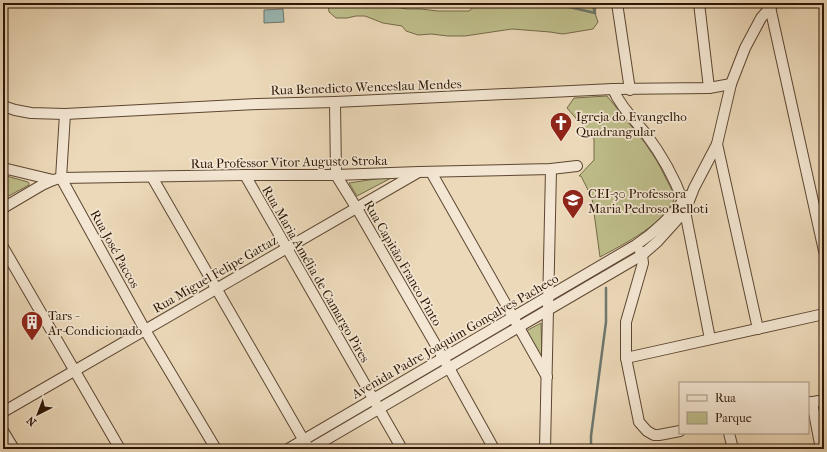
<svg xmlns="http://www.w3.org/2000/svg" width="827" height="452" viewBox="0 0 827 452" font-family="'IM FELL French Canon',serif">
<rect width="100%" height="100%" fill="#ecd9b9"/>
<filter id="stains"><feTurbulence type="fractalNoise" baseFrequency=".005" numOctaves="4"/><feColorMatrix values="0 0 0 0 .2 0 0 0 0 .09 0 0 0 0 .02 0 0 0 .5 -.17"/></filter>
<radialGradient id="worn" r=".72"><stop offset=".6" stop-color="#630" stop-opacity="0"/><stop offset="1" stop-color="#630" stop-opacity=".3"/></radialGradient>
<g fill="#bebe8b" stroke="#766a48">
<polygon points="328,3 365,3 375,5 395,7 407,9 421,9 438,11 469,11 478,3 597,3 595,13 598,22 593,29 563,34 550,32 512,29 465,36 448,36 431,34 418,35 406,31 402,26 383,23 365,16 356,16 347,18 336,18 329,12"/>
<path d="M607 96 645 143 657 161 675 196C669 222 622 245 600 257L592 198 581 176H579L594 160V139L567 108 574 98Z"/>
<polygon points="3,175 28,182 29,183 29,185 3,199"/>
<polygon points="395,176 357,196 349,183"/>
<polygon points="541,323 542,356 541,356 526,331"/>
</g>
<polygon fill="#9ab9b5" stroke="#6e776e" points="283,9 284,22 264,23 264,10"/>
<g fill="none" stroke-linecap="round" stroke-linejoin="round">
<g stroke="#6e776e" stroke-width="2.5">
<polyline points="552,3 595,13"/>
<polyline points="592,3 595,13"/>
<polyline points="591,449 591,436 606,322 606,288"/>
</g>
<g stroke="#5d4631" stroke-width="12">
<g id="minor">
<polyline points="617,3 630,90"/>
<polyline points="699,3 709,88"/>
<polyline points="770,7 824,251"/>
<path d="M613 89C620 106 634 119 646 134 661 154 674 177 683 201L710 339"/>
<polyline points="335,102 336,175 359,212 449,368 494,449"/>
<polyline points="3,106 15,110 31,113 65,114 258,104 335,102 613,89 709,88 731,84"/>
<polyline points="65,114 61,178 145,330 216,449"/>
<polyline points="717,144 758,329"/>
<polyline points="3,168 53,180 61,178 245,175 336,175 419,172 551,169 577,166"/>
<polyline points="431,172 547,377"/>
<polyline points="245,175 402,449"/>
<polyline points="152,177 307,446"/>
<polyline points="3,208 42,185 53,180"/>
<polyline points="3,247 120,449"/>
<polyline points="640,251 642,255 643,263 626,322 626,358 639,422 647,431 654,435 659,435 680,431"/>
<polyline points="626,358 824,314"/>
<polyline points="812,402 821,449"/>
<polyline points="808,403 824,400"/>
<polyline points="3,412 417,173"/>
<polyline points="3,431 14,449"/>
<polyline points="729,433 733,449"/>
<path d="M288 449 636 245C657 231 671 216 687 196"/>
<polyline points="310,449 642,255 657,242 685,211 694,188 717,144 731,84 745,48 761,18 774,3"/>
<polyline points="545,449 551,169"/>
</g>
</g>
<use href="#minor" stroke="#f3e6d2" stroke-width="10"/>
</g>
<defs>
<g id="church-pin" transform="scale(1.15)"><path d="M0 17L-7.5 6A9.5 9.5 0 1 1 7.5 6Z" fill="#8f2418" stroke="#f3e6d2"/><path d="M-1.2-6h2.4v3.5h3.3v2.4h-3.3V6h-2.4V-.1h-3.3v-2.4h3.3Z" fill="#fff"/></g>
<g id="school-pin" transform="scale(1.15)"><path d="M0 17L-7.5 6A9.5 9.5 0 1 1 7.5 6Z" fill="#8f2418" stroke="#f3e6d2"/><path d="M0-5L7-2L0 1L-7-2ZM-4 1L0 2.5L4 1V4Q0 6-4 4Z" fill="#fff"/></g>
<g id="building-pin" transform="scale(1.15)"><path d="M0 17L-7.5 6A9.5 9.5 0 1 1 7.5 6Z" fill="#8f2418" stroke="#f3e6d2"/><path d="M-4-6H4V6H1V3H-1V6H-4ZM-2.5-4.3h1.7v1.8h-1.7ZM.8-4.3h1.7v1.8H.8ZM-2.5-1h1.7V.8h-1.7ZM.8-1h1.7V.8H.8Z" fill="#fff"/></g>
</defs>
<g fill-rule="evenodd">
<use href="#church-pin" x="561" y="123"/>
<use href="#school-pin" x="573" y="200"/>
<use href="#building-pin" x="32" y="322"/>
</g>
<g text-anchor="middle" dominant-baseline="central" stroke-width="3.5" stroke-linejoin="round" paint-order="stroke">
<g font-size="13" fill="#2d1504" stroke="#f3e6d2">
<text transform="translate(366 87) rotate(-2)">Rua Benedicto Wenceslau Mendes</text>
<text transform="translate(289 162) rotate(-1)">Rua Professor Vitor Augusto Stroka</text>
<text transform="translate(115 249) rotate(61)">Rua José Paccos</text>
<text transform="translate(403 263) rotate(60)">Rua Capitão Franco Pinto</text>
<text transform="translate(215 274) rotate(-30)">Rua Miguel Felipe Gattaz</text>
<text transform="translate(316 274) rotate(60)">Rua Maria Amélia de Camargo Pires</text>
<text transform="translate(455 336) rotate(-30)">Avenida Padre Joaquim Gonçalves Pacheco</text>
</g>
<g font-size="13" fill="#2d1504" stroke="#f3e6d2" text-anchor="start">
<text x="576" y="116">Igreja do Evangelho<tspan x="576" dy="15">Quadrangular</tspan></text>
<text x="588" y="193">CEI-30 Professora<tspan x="588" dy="15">Maria Pedroso Belloti</tspan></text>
<text x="48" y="315">Tars -<tspan x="48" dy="15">Ar-Condicionado</tspan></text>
</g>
</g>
<rect width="827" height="452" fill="none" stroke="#ecd9b9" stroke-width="16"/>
<rect x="4" y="4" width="819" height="444" fill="none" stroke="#2d1504" stroke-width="2"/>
<rect x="8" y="8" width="811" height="436" fill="none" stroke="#2d1504"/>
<rect x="679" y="382" width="130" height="52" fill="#f3e6d2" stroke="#a49280"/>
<rect x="687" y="395" width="20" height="6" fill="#f3e6d2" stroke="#a49280"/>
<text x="715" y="402" font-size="12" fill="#2d1504">Rua</text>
<rect x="687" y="412" width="20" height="12" fill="#bebe8b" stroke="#a49280"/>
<text x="715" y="422" font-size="12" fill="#2d1504">Parque</text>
<g transform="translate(38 414) rotate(222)" stroke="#f3e6d2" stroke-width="3" paint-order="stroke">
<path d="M0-3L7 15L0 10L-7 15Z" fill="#2d1504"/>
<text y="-6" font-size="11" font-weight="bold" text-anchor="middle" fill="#2d1504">N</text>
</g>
<rect width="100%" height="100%" filter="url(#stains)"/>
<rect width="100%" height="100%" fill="url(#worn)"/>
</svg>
